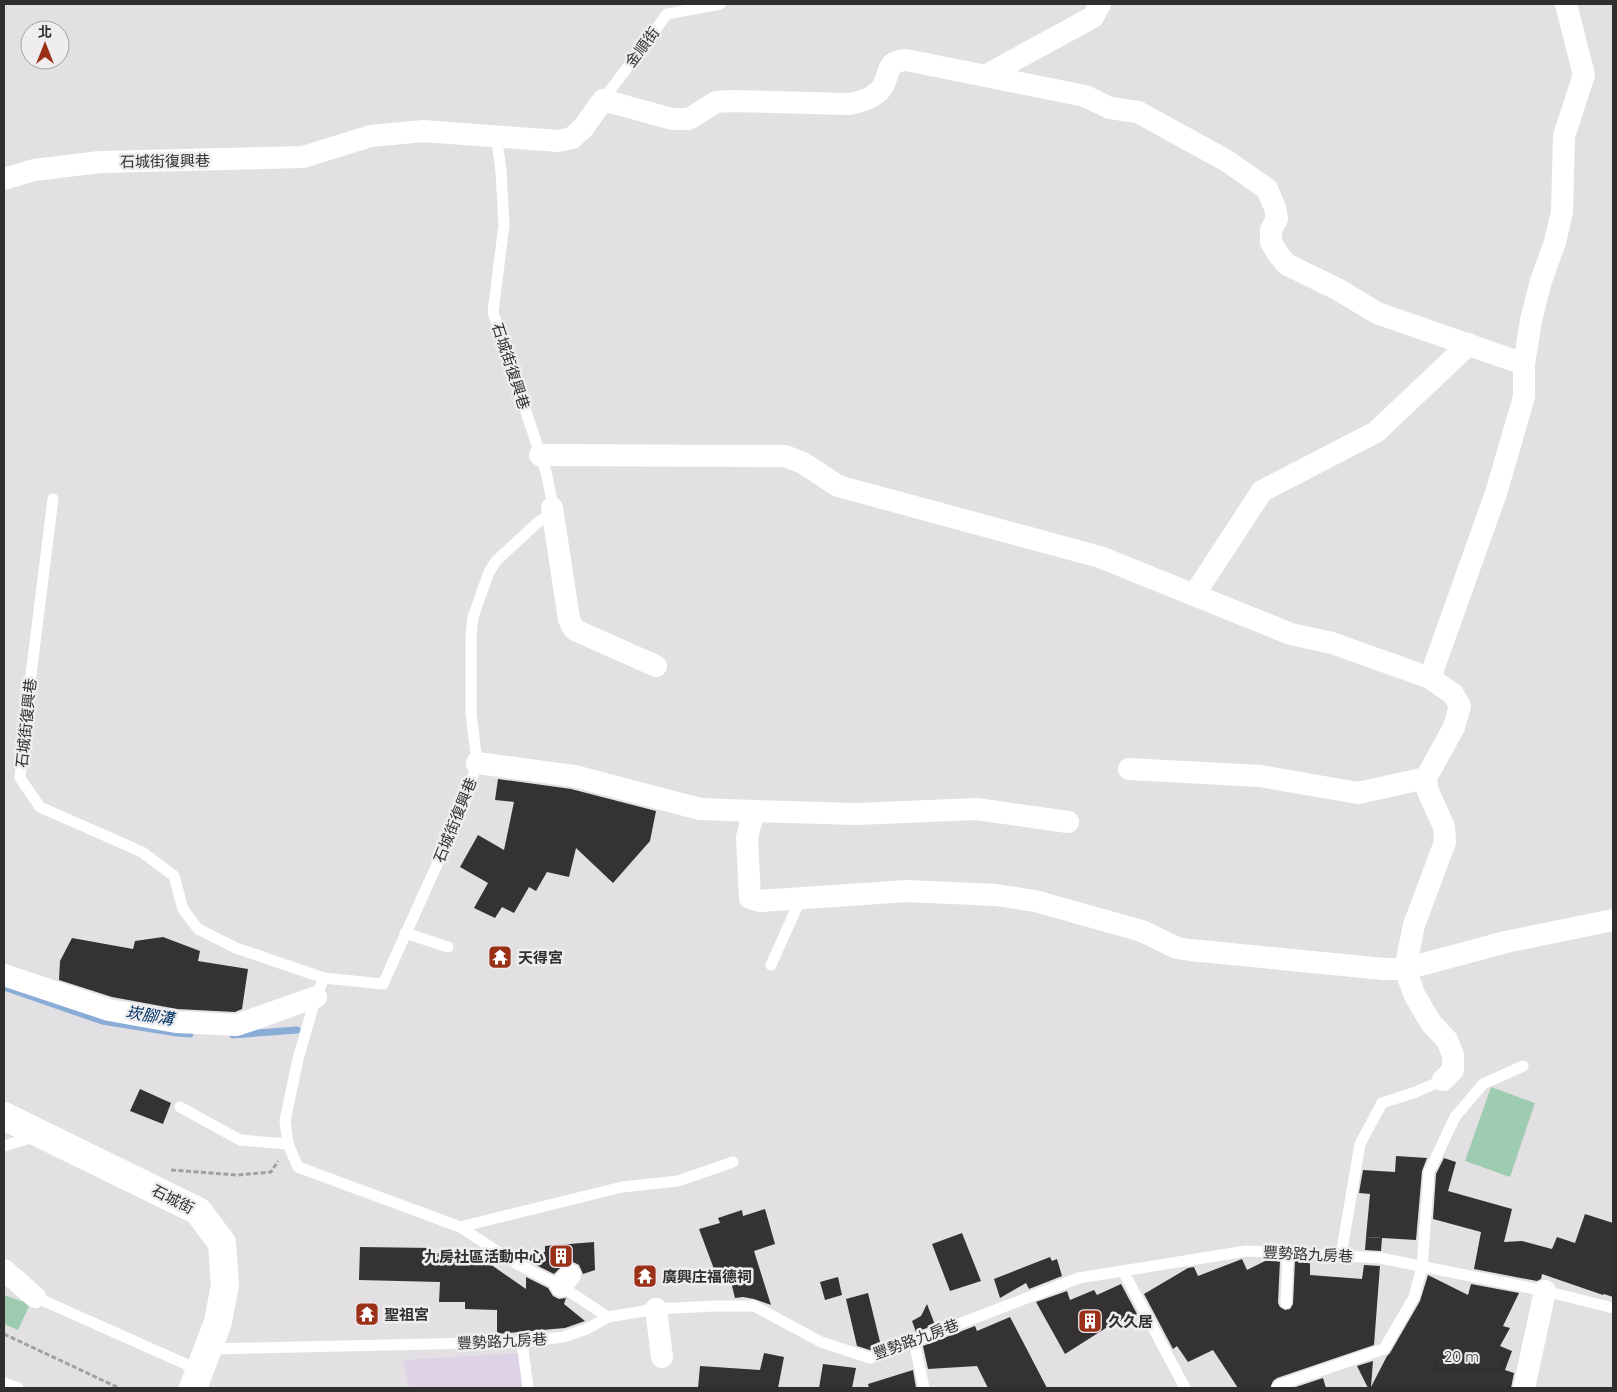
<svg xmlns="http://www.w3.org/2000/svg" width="1617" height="1392" viewBox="0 0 1617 1392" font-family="Quicksand,'Noto Sans TC',sans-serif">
<rect width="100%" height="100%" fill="#e3e0e3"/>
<polygon fill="#ddd2e6" points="521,1353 525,1388 409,1388 403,1360"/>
<g fill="#9dccb0">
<polygon points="1491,1087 1535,1103 1510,1177 1465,1161"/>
<polygon points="4,1295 30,1304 18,1330 4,1324"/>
</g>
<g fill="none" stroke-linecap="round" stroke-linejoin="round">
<g stroke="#8aadd7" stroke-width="7">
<polyline points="4,987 102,1021 177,1033 190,1034"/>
<polyline points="233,1035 297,1030"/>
</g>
</g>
<g fill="#353233">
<polygon points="498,779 571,789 656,811 650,841 613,883 576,848 569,877 547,872 536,891 529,887 514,913 502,907 495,918 474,908 488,883 460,867 478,835 504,850 514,802 495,800"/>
<polygon points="163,937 200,951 198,961 248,969 242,1009 235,1012 177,1009 112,997 59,980 60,961 72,938 133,949 135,941"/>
<polygon points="140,1089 171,1103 163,1124 130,1111"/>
<polygon points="1396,1156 1427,1158 1422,1171 1416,1240 1366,1237 1370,1194 1359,1193 1363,1170 1395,1172"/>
<polygon points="1444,1158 1456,1162 1448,1191 1512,1209 1504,1242 1522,1241 1552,1249 1557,1237 1575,1243 1585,1214 1613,1223 1613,1297 1604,1294 1603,1295 1542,1274 1541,1279 1537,1281 1474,1269 1481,1232 1433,1219 1436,1174"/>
<polygon points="765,1209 775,1244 754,1251 771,1305 754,1299 743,1297 735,1298 729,1274 717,1277 699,1229 720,1223 718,1218 742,1210 743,1216"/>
<polygon points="962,1233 981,1281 950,1291 932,1244"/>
<polygon points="1366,1237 1382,1238 1381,1251 1365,1250"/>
<polygon points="594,1242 595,1270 583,1274 579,1265 573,1262 565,1263 554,1274 526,1260 526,1252 545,1252 545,1246"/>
<polygon points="360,1247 433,1248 433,1253 477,1255 526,1289 526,1277 548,1288 553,1296 559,1299 566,1298 564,1304 585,1321 565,1328 497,1334 497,1310 465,1309 465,1302 439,1302 440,1282 359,1280"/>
<polygon points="1050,1257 1052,1261 1057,1259 1062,1276 1029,1289 1026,1283 1000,1298 994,1279"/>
<polygon points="1242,1259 1247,1270 1267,1260 1280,1260 1278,1303 1280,1307 1285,1310 1290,1309 1293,1304 1295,1261 1310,1262 1310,1275 1362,1279 1364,1265 1380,1266 1374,1345 1277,1378 1273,1381 1270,1388 1238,1388 1213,1350 1188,1362 1177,1346 1173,1349 1144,1294 1188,1268 1194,1267 1198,1276"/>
<polygon points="1428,1275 1468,1295 1471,1284 1519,1293 1503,1326 1510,1328 1500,1346 1512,1351 1505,1370 1514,1373 1511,1388 1368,1388 1357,1366 1373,1361 1371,1387 1387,1356 1390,1353 1420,1301"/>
<polygon points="838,1277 842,1295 825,1300 820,1282"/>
<polygon points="1121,1284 1137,1314 1109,1326 1065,1354 1036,1302 1067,1291 1070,1300 1094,1290 1097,1295"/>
<polygon points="868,1293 881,1346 870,1350 857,1346 846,1299"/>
<polygon points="927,1304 935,1325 916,1332 912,1321 921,1316"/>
<polygon points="1010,1317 1047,1388 988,1388 977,1366 928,1369 923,1346 975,1326 977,1331"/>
<polygon points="764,1353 784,1357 778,1388 698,1388 700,1366 760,1370"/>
<polygon points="823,1364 856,1368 852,1388 819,1388"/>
<polygon points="913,1370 916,1388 869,1388 868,1384"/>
<polygon points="1323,1378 1326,1388 1293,1388"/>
</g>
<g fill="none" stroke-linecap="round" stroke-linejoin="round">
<g stroke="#a19fa1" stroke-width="3" stroke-dasharray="5 2.5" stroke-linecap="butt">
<polyline points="171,1170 237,1175 271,1172 278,1161"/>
<polyline points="4,1334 119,1388"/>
</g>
<g stroke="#fff" stroke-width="11">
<polyline points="603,100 667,14 720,4"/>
<polyline points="496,135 501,171 504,225 493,312 546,472 552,501 552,508 549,515 537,523 496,561 489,572 473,617 471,637 471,712 477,763 463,807 383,984 324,978 316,997 298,1059 285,1121 288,1144 298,1167 460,1227 517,1264 561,1286 608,1317"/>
<polyline points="53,499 28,699 20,778 40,807 142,852 174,876 183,909 198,929 236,948 324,978"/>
<polyline points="405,933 448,947"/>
<polyline points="771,965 801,898"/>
<polyline points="180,1107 240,1140 288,1144"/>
<polyline points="4,1146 37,1136"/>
<polyline points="460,1227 622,1187 678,1181 733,1162"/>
<polyline points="1341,1255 1360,1144 1382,1103 1416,1092 1443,1080"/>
<polyline points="1123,1271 1185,1388"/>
<polyline points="35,1297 199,1370"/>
<polyline points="1286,1303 1288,1253"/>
<polyline points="914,1341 924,1388"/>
<polyline points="522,1342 528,1388"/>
<polyline points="208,1349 522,1342 563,1337 587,1329 608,1317 656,1309 714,1306 754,1306 821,1342 870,1358 1079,1278 1246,1251 1380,1258 1545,1291 1613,1308"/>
<polyline points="4,1383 18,1388"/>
<polyline points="1277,1388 1279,1385 1384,1349 1414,1297 1422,1267 1429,1172 1455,1117 1483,1084 1523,1066"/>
</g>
<g stroke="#fff" stroke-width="22">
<polyline points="985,76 1093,17 1100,4"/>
<path d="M4 179 34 170 100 162 303 157 371 136 424 131 558 141 572 138 583 128 603 100 672 119H689L716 102 731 101 849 104C861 102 876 98 883 86 891 71 885 62 906 60L1085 96 1110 108 1138 112 1227 161 1267 189 1275 208 1277 219 1271 230V242L1278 254 1286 264 1339 290 1377 313 1524 364"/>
<polyline points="540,455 785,456 803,463 838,486 1100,557 1291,634 1332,643 1430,678"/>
<polyline points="552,508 569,619 572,626 575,630 656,666"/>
<polyline points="1194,595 1262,491 1376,432 1469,344"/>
<polyline points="477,763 574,776 700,809 754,811 747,837 750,898 760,901 907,891 996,895 1035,901 1142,931 1177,948 1190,950 1384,969 1405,969 1506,942 1613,920"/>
<polyline points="1129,769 1260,776 1358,793 1426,778"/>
<polyline points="754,811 857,814 976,809 1068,822"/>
<polyline points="4,975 109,1010 176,1022 237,1025 316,997"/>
<polyline points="1443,1080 1453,1070 1453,1055 1447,1040 1431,1023 1415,996 1405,969 1414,925 1445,842 1444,827 1427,789 1426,778 1454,727 1460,706 1453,694 1430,678 1496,493 1524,397 1524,364 1531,320 1541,281 1555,242 1562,212 1564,136 1584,75 1566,4"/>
<polyline points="4,1270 35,1297"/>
<polyline points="561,1286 570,1275"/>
<polyline points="656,1309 662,1357"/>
<polyline points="1524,1388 1545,1291"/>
</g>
<polyline stroke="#fff" stroke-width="28" points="4,1116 198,1211 222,1243 225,1285 218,1322 193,1388"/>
</g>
<defs>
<g id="temple-square" transform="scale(1.25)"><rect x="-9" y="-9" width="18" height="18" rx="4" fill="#993017" stroke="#f0edf0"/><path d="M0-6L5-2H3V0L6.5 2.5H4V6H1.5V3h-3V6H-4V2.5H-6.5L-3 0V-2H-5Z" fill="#fff"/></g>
<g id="building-square" transform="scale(1.25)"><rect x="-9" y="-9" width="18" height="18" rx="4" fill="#993017" stroke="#f0edf0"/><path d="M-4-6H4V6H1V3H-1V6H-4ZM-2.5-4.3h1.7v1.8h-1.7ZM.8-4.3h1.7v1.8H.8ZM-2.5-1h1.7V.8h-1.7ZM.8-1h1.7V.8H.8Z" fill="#fff"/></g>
</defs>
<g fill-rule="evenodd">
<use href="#temple-square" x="500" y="957"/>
<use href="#building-square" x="561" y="1256"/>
<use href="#temple-square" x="645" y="1276"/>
<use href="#temple-square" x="367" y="1314"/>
<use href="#building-square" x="1090" y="1321"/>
</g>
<g text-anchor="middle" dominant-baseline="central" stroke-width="5" stroke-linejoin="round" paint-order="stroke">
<g font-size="15" fill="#302f30" stroke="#f0edf0">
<text transform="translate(642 47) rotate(-53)">金順街</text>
<text transform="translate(165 161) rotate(-1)">石城街復興巷</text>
<text transform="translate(511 366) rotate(72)">石城街復興巷</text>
<text transform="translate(26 723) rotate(-84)">石城街復興巷</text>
<text transform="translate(455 820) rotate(-68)">石城街復興巷</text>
<text transform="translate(173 1199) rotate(27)">石城街</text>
<text transform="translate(1308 1254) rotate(3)">豐勢路九房巷</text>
<text transform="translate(916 1339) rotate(-20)">豐勢路九房巷</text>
<text transform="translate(502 1341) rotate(-3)">豐勢路九房巷</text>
</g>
<g font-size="15" font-weight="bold" fill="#302f30" stroke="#f0edf0" text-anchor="start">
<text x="518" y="957">天得宮</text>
<text x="544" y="1256" text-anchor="end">九房社區活動中心</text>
<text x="662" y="1276">廣興庄福德祠</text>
<text x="384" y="1314">聖祖宮</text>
<text x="1108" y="1321">久久居</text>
</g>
<g font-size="16" font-style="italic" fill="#003467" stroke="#f0edf0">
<text transform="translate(150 1015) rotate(9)">崁腳溝</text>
</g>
</g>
<rect width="1617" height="1392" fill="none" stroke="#302f30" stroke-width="10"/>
<g transform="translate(45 45)"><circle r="24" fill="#f0edf0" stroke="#a3a1a3"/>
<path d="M0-4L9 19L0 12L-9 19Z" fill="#993017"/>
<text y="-8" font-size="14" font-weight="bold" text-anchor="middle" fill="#302f30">北</text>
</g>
<path d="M1437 1362v8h66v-8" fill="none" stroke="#302f30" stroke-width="2.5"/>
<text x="1444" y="1362" font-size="15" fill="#302f30" stroke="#f0edf0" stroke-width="4" paint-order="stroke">20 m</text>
</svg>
